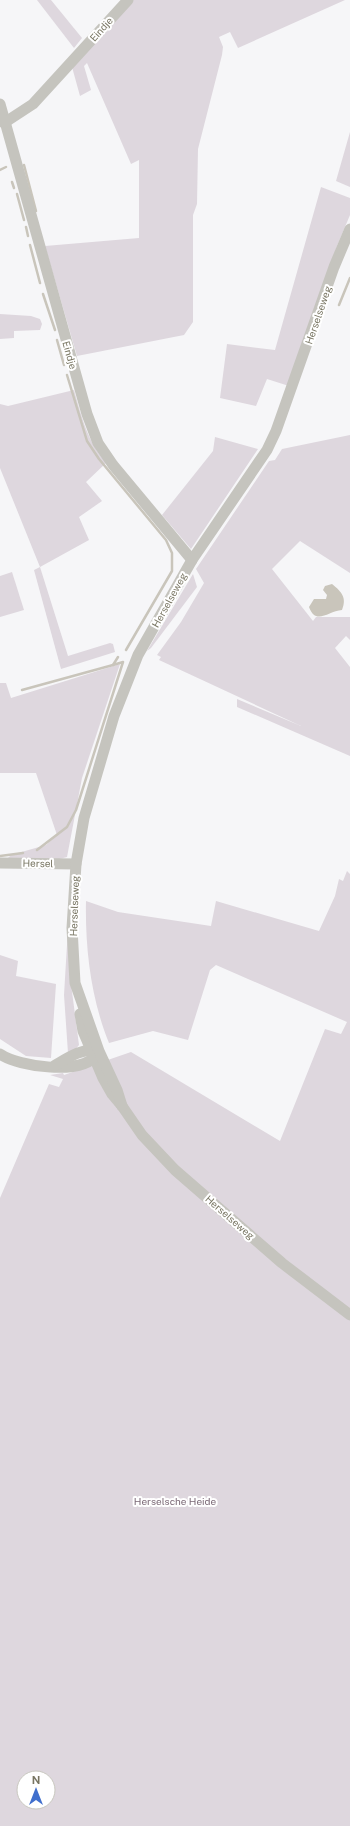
<svg xmlns="http://www.w3.org/2000/svg" width="350" height="1826" viewBox="0 0 350 1826" font-family="'Public Sans',sans-serif">
<rect width="100%" height="100%" fill="#f6f6f8"/>
<g fill="#ded7de" fill-rule="evenodd">
<polygon points="37,0 51,0 82,38 74,48"/>
<polygon points="133,0 345,0 238,48 230,32 219,37 223,47 222,55 198,149 197,204 193,215 193,322 184,335 77,356 45,246 139,238 139,160 131,164 87,63 84,66 91,90 80,96 72,67"/>
<polygon points="350,132 350,187 336,181"/>
<polygon points="321,187 350,198 350,215 337,246 289,386 267,379 256,406 220,398 227,344 275,350"/>
<polygon points="0,314 31,316 40,319 42,324 40,330 14,331 14,338 0,339"/>
<path d="M74 390C82 418 87 440 106 463L86 482 102 501 79 517 89 540 40 567 68 656 110 643 113 644 115 652 61 669 34 570 40 567 0 468V404L8 406Z"/>
<polygon points="350,435 350,573 300,541 272,569 313,621 316,617 350,617 350,640 346,636 335,648 350,667 350,756 237,707 237,699 301,726 159,660 161,657 157,655 181,622 204,583 196,569 269,461 275,460 282,449"/>
<polygon points="215,437 258,449 191,549 162,515 213,451"/>
<polygon points="12,572 24,610 0,617 0,576"/>
<polygon points="193,574 197,587 151,648 147,651"/>
<polygon points="120,664 82,778 67,857 52,861 8,858 11,855 46,845 57,835 36,773 0,773 0,683 6,683 11,698"/>
<path d="M347 871 350 874V1826H0V1198L49 1084 59 1087 63 1079 50 1075 63 1073 64 1075 131 1052 280 1141 325 1029 341 1034 347 1022 216 965 210 970 188 1040 153 1031 109 1043C91 999 85 948 86 901L118 912 211 926 216 901 319 931 335 896 339 879 343 881ZM24 1778H48V1802H24Z"/>
<polygon points="68,928 71,984 79,1045 74,1051 68,1053 64,995"/>
<polygon points="0,955 18,961 16,976 56,984 51,1058 26,1056 0,1039"/>
</g>
<path fill="#c9c5bb" d="M332 584C342 592 347 598 342 610 328 611 316 626 309 607L314 599H326L327 595 323 590 325 586Z"/>
<g fill="none" stroke-linecap="round" stroke-linejoin="round">
<g stroke="#c9c5bb" stroke-width="2.5">
<polyline points="24,165 36,211"/>
<polyline points="0,170 6,167"/>
<polyline points="12,182 14,188"/>
<polyline points="17,194 24,220"/>
<polyline points="26,227 28,236"/>
<polyline points="30,245 40,283"/>
<polyline points="43,294 55,330"/>
<polyline points="339,305 350,278"/>
<polyline points="57,340 64,365"/>
<polyline points="67,375 87,441 99,459 166,540 172,553 172,571 126,650"/>
<polyline points="22,690 113,665"/>
<polyline points="37,850 67,827 76,810 123,662 113,665 118,657"/>
<polyline points="0,856 23,853"/>
</g>
<g stroke="#c5c4be" stroke-width="11">
<polyline points="0,104 87,414 98,443 113,465 192,560"/>
<polyline points="4,123 33,104 128,0"/>
<polyline points="0,863 76,864"/>
<polyline points="80,1014 83,1031 103,1078 112,1094 122,1106 142,1135 175,1170 282,1263 350,1315"/>
<path d="M0 1054C19 1067 83 1076 97 1054"/>
<path d="M54 1066C66 1059 83 1047 97 1051"/>
<polyline points="122,1106 117,1090 99,1051 75,983 72,928 76,864 84,818 114,716 138,655 192,560 267,450 276,431 334,267 350,229"/>
</g>
</g>
<g text-anchor="middle" dominant-baseline="central" stroke-width="4" stroke-linejoin="round" paint-order="stroke">
<g font-size="10" fill="#787562" stroke="#fff">
<text transform="translate(101 29) rotate(-48)">Eindje</text>
<text transform="translate(318 315) rotate(-71)">Herselseweg</text>
<text transform="translate(70 355) rotate(74)">Eindje</text>
<text transform="translate(169 600) rotate(-61)">Herselseweg</text>
<text transform="translate(38 863) rotate(1)">Hersel</text>
<text transform="translate(74 906) rotate(-88)">Herselseweg</text>
<text transform="translate(230 1217) rotate(41)">Herselseweg</text>
</g>
<g font-size="10" fill="#7b6976" stroke="#fff">
<text x="175" y="1501">Herselsche Heide</text>
</g>
</g>
<g transform="translate(36 1790)"><circle r="19" fill="#ffffff" stroke="#c9c8c0"/>
<path d="M0-3L7 15L0 10L-7 15Z" fill="#406fcd"/>
<text y="-6" font-size="11" font-weight="bold" text-anchor="middle" fill="#787562">N</text>
</g>
</svg>
